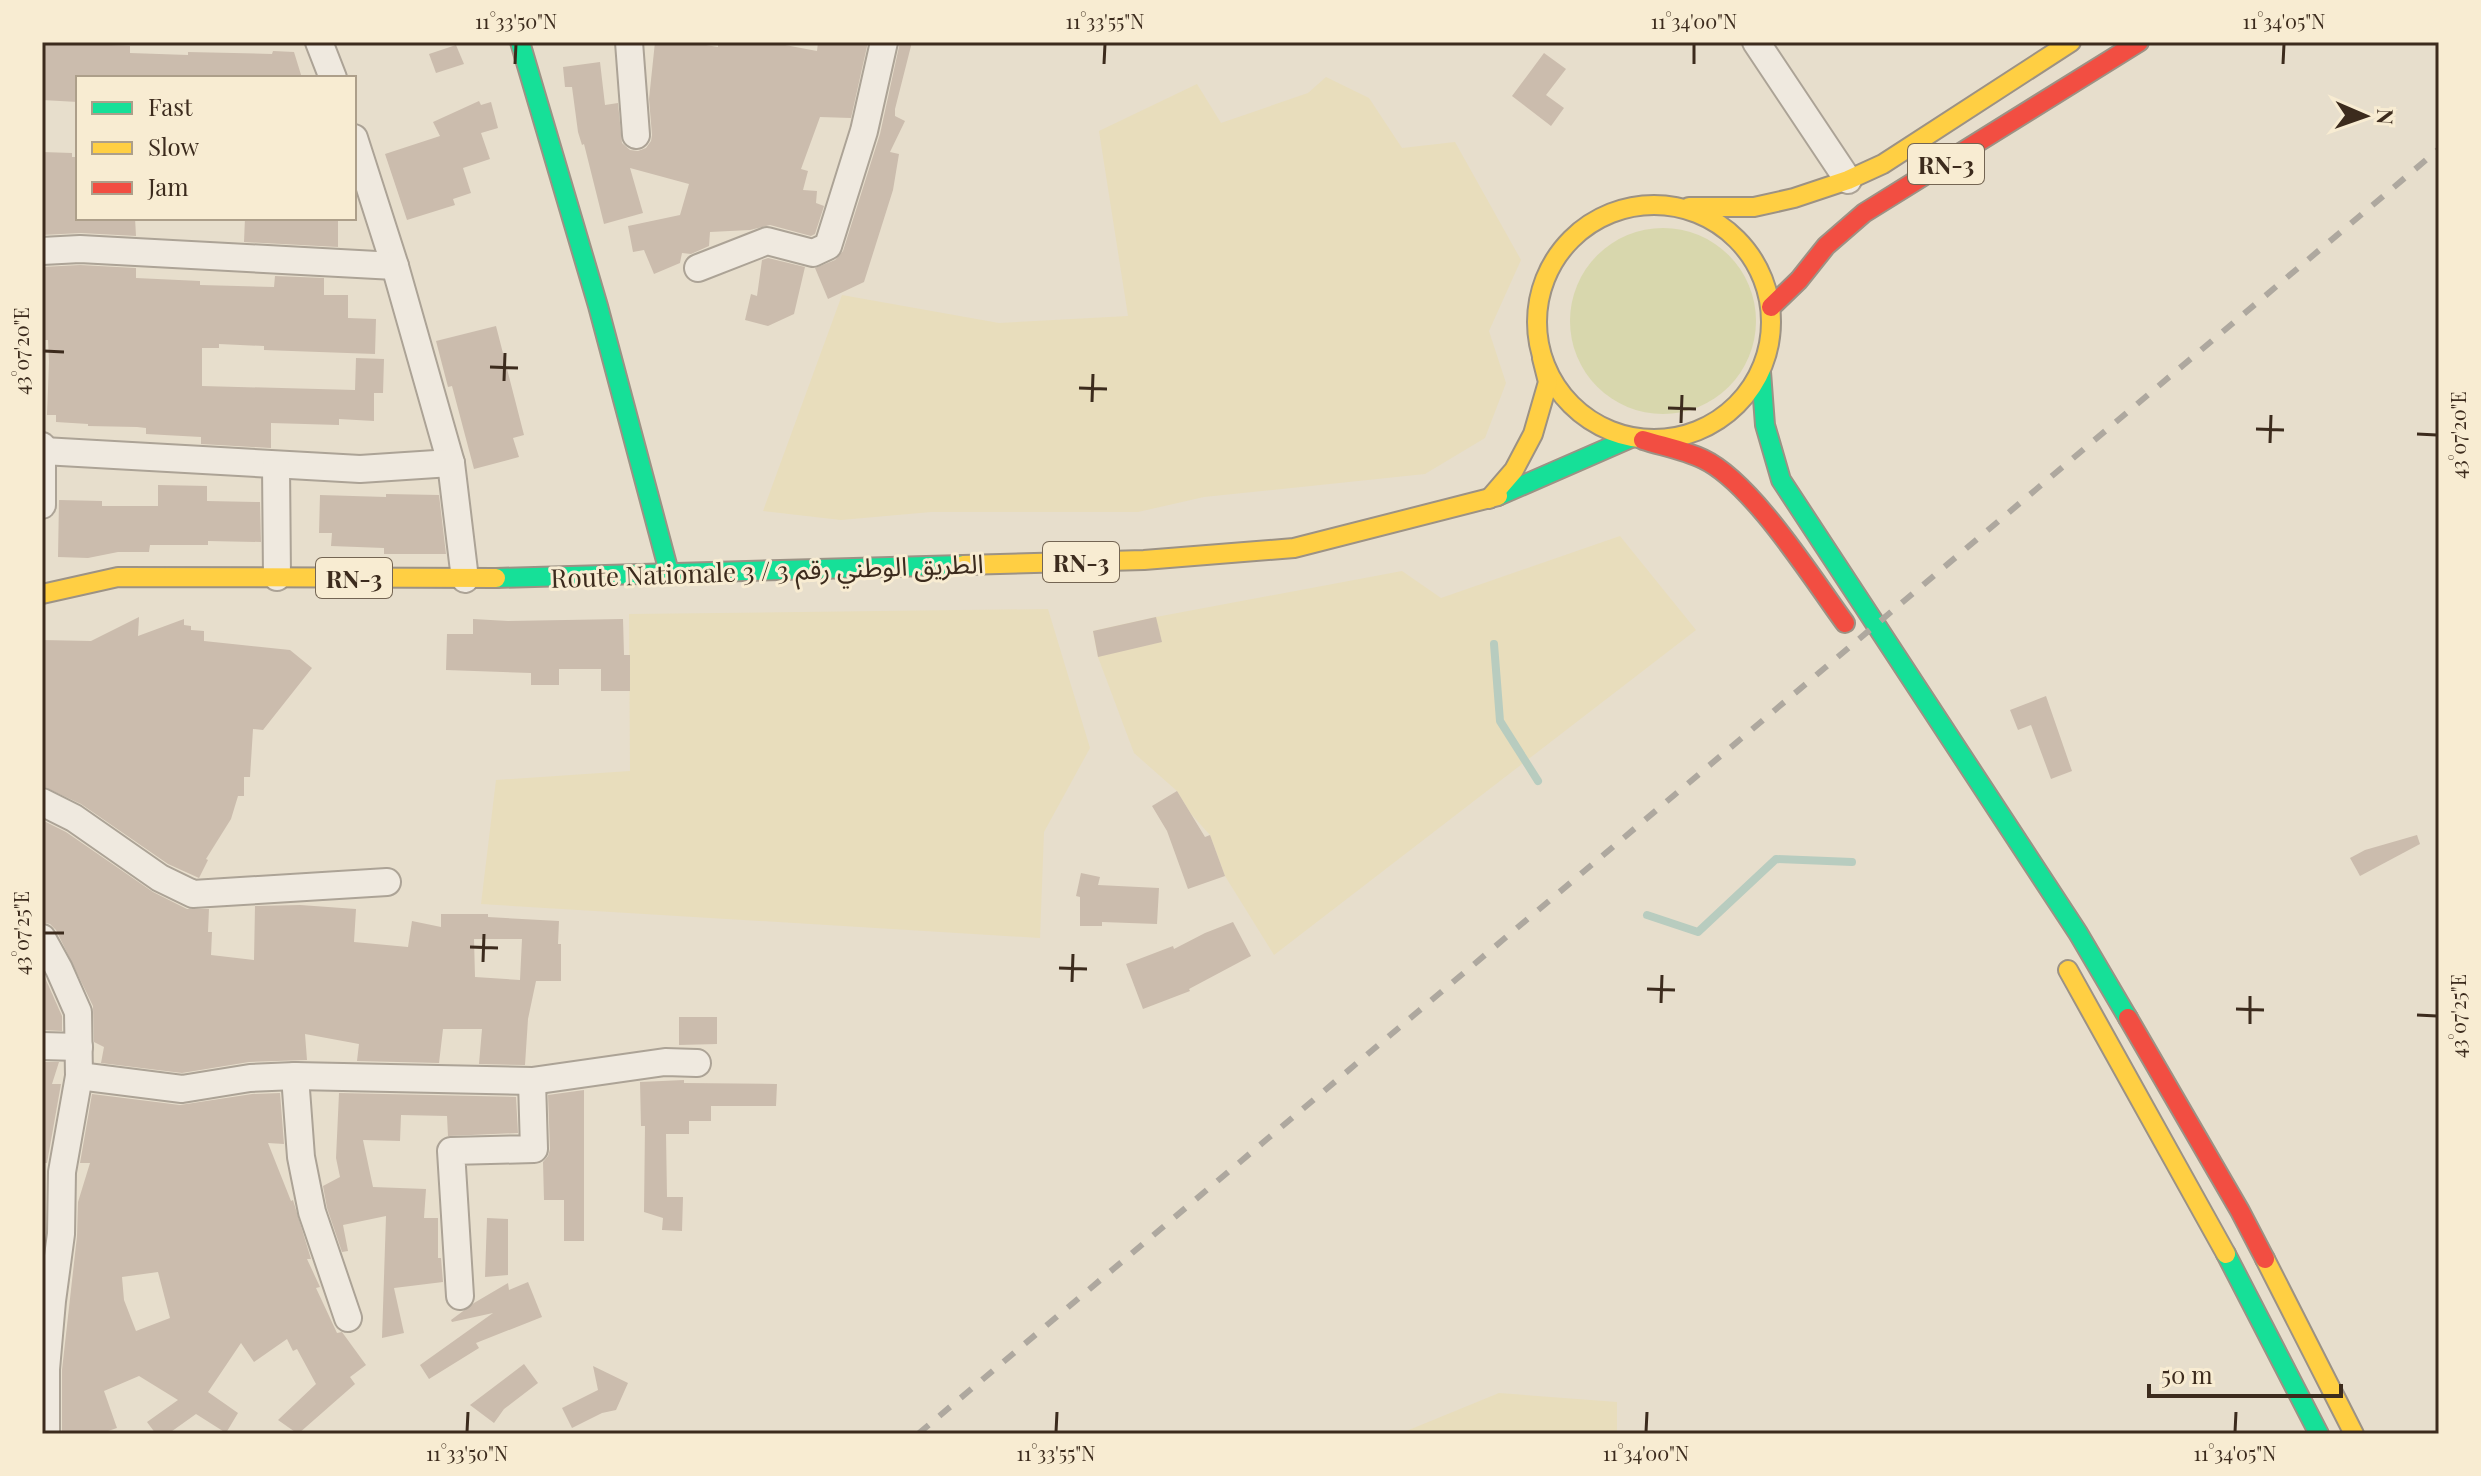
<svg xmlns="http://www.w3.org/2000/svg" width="2481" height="1476" viewBox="0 0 2481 1476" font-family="'Playfair Display','Noto Sans Arabic',serif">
<rect width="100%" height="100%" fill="#e7decc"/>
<g fill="#e8ddbc">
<polygon points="1326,77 1369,98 1402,148 1455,142 1521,260 1489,331 1506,383 1485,438 1425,474 1204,497 1138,512 931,512 841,520 763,511 842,295 999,323 1128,316 1099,131 1197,84 1221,123 1308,93"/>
<polygon points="1620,536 1696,630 1274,955 1225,876 1210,835 1191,814 1177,791 1134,753 1098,657 1093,631 1156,617 1402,571 1441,598"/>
<polygon points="1048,609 1090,748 1044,832 1040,938 481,904 496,780 630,771 629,614"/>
<polygon points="1499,1393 1617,1402 1617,1434 1399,1434"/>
</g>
<circle fill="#d8d7ad" cx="1663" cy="321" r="93"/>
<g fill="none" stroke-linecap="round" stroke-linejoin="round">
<g stroke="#b8ccbf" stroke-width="8">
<polyline points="1494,644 1500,721 1538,781"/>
<polyline points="1647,915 1698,932 1776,859 1852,862"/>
</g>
</g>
<g fill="#cbbcad" fill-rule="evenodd">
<polygon points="42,42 130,46 130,53 188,55 188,52 272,54 273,51 294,52 302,78 78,78 78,102 42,100"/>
<polygon points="655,42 688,42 718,47 718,42 769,42 817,51 818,42 868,42 851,118 820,117 801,169 808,171 803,190 817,191 816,203 824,206 815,234 811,236 770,225 750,230 710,232 709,246 691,254 682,253 680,263 654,274 644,250 633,252 628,226 680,215 689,184 630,168 643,213 604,224 584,144 582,145 578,132 572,87 565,87 563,67 600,62 605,105 618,103 622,143 630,150 638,151 646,148 651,141 652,135 649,99"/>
<polygon points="900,42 912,42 895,109 895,116 905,121 890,152 899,154 893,190 864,282 828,299 815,268 835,260 843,251 880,134"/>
<polygon points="456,45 464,64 436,73 429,54"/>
<polygon points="1544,53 1566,69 1546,95 1564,108 1551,126 1512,96"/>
<polygon points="479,101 481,105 491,102 498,128 481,133 490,159 463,168 471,193 453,199 455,205 407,220 385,154 440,136 433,122"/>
<polygon points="42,152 72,153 72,157 78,157 78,218 135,218 136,236 81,233 42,235"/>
<polygon points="245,218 338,218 338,247 244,242"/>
<polygon points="768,258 805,267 794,314 768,326 745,320 751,294 757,296 762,260"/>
<polygon points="80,265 136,268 136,278 200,281 200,285 274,287 275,276 324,278 324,295 348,295 348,318 376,319 375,354 264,350 264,346 219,344 219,348 202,348 202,386 355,390 356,358 384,359 383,393 374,393 374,421 339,419 339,425 271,423 271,448 201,444 201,437 146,434 146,428 137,427 88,426 88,424 56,422 56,415 47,415 49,362 48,340 42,340 42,267"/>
<polygon points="496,326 524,435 513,438 519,457 474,469 452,386 448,387 436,341"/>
<polygon points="158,485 207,486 207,501 260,502 261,542 208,541 208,545 150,545 149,552 118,552 88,558 58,557 59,500 102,501 102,506 158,506"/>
<polygon points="386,494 439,495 446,554 384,554 384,548 331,546 332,533 319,533 320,495 386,497"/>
<polygon points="139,617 138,636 184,619 184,625 191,626 191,630 204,631 204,641 290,650 312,668 263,730 253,729 250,777 244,777 244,796 238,796 231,819 206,859 208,860 199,878 168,864 81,804 42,786 42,640 91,641"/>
<polygon points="1156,617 1162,642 1098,657 1093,631"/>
<polygon points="473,619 508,621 623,619 624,655 630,655 630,691 601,691 601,669 559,669 559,685 531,685 531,673 446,670 447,634 473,634"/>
<polygon points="2046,696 2072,771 2051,779 2031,725 2018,730 2010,710"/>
<polygon points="1177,791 1205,837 1210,835 1225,876 1188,889 1167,831 1152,806"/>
<path d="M42 820 66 832 153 892 187 909H209L208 932H212L211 955 254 960 255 906 300 905 356 909 354 942 408 947 412 921 441 927V914H488V917L559 921 558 944H561V981H536L528 1019 525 1065 479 1064 482 1029H443L439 1063 357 1061 359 1044 305 1034 307 1060 249 1062 182 1073 101 1063 104 1047 94 1042 93 1006 56 930 50 924 42 922ZM474 939H522L520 980 475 977Z"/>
<polygon points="2417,835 2420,844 2360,876 2350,858 2365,850"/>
<polygon points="1081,873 1100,877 1098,885 1159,888 1157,924 1102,922 1102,926 1080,926 1080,897 1076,896"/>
<polygon points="1233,922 1251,956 1189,989 1190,991 1143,1009 1126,964 1173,946 1174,949 1205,933"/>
<polygon points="42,971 62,1016 62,1031 42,1030"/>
<polygon points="679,1017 717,1017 717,1044 679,1045"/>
<polygon points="42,1062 59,1062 52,1084 61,1084 47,1163 42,1163"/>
<polygon points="684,1080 684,1083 777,1084 776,1106 711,1106 711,1121 689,1121 689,1134 666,1134 667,1197 683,1197 682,1231 662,1230 663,1218 644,1212 645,1126 641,1126 640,1082"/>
<polygon points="584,1090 584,1241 564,1241 564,1200 544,1200 543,1162 548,1156 550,1149 548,1095"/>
<path d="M280 1093 284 1144 268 1143 291 1201 293 1200 311 1259H307L320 1287 316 1288 337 1333 342 1332 366 1365 350 1377 355 1384 298 1434 278 1420 316 1384 297 1349 293 1351 287 1339 254 1362 241 1343 208 1392 238 1413 226 1433 196 1414 168 1434H156L147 1422 178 1400 139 1376 104 1391 117 1428 99 1434H62V1370L77 1236 78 1202 90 1163H80L92 1094 180 1105 252 1094ZM158 1272 170 1318 136 1331 124 1300 122 1277Z"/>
<polygon points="339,1093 516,1097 518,1133 448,1136 447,1116 401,1115 400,1141 363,1140 373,1187 426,1189 424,1218 438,1218 438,1258 441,1258 443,1282 394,1288 404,1333 382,1338 386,1216 343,1225 348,1251 342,1252 327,1208 323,1186 340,1177 336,1158"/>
<polygon points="487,1218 508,1219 508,1275 485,1277"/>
<polygon points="528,1282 542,1317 476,1343 479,1348 429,1379 420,1365 493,1313 452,1322 451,1320 474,1303 508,1283 509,1290"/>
<polygon points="524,1364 538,1383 504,1409 494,1423 470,1405"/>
<polygon points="593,1366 628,1383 616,1410 602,1413 572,1428 562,1408 598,1390"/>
</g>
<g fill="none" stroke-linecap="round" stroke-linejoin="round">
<g stroke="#aca396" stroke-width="30">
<g id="street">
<polyline points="319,42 333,78"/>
<polyline points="629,42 636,135"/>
<polyline points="1756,42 1848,180"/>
<polyline points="354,138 395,266 451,463 465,579"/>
<polyline points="42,251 80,249 395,266"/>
<polyline points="698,268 767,241 813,253 828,246 864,131 884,42"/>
<polyline points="42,446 42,505"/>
<polyline points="43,451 360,469 451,463"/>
<polyline points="276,465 277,577"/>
<polyline points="42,802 74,818 160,878 193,894 387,882"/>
<polyline points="42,938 59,969 78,1012 79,1076 62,1172 61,1234 52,1301 46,1369 46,1434"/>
<polyline points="42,1046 79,1047"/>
<polyline points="79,1076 182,1089 250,1078 295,1076 532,1081 665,1062 697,1063"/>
<polyline points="295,1076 301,1157 312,1212 348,1318"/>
<polyline points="460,1296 451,1151 534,1149 532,1081"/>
</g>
</g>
<g stroke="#9c9285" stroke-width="22">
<g id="fast">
<polyline points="520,42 598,306 669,572"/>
<polyline points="1761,372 1765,425 1781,480 2078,933 2128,1018"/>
<polyline points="1498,496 1631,438"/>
<polyline points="496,578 963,565"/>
<polyline points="2226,1254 2319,1434"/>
</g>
</g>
<g stroke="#9c9285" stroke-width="22">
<g id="slow">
<circle cx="1654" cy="322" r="117"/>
<polyline points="1689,207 1754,207 1794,198 1848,180 1883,164 2071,42"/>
<polyline points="1489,499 1514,470 1533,434 1548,382 1542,358"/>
<polyline points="963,565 1144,560 1294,548 1498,496"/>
<polyline points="42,594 118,577 496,578"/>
<polyline points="2068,970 2226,1254"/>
<polyline points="2265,1259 2354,1434"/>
</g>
</g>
<g stroke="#9c9285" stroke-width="22">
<g id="jam">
<polyline points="1771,307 1799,280 1826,246 1864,213 2139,42"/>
<path d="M1643 440C1662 446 1684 450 1703 459 1752 482 1812 578 1845 623"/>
<polyline points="2128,1018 2240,1211 2265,1259"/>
</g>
</g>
<use href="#street" stroke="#efe9df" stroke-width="26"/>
<use href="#fast" stroke="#16e098" stroke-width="18"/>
<use href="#slow" stroke="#ffcf43" stroke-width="18"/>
<use href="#jam" stroke="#f24e42" stroke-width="18"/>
<polyline stroke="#aea89f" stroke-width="6" stroke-dasharray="14 14" stroke-linecap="butt" points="918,1434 2439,149"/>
</g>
<path fill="none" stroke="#3c2b1d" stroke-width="3" d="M515 64 516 44M1104 64 1105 44M1694 64V44M2283 64 2284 44M44 351 64 352M490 367 518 368M504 381 505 353M1079 388 1107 389M1092 402 1093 374M1668 408 1696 409M1681 423 1682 395M2256 429 2284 430M2417 434 2437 435M2270 443 2271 415M44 933H64M470 947 498 948M483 962 484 934M1059 968 1087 969M1072 982 1073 954M1647 989 1675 990M1661 1003 1662 975M2236 1009 2264 1010M2417 1015 2437 1016M2250 1024V996M467 1432 468 1412M1056 1432 1057 1412M1646 1432 1647 1412M2235 1432 2236 1412"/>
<g text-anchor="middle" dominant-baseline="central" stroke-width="6" stroke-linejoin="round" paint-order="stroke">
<g fill="#f8ecd2" stroke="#746553" stroke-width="2">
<rect x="1908" y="144" width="76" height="40" rx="6"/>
<rect x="1043" y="542" width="76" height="40" rx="6"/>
<rect x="316" y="558" width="76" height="40" rx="6"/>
</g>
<g font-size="24" font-weight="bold" fill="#3c2b1d">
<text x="1946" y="164">RN-3</text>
<text x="1081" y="562">RN-3</text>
<text x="354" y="578">RN-3</text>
</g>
<g font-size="26" fill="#3c2b1d" stroke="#f8ecd2">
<text transform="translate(767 570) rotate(-2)">Route Nationale 3 / الطريق الوطني رقم 3</text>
</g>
</g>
<rect width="2481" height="1476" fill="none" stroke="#f8ecd2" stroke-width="88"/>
<rect x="76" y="76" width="280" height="144" fill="#f8ecd2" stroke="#ad9f8a" stroke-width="2"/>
<rect x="92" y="102" width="40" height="12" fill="#16e098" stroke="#ad9f8a" stroke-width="2"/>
<text x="148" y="116" font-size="24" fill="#3c2b1d">Fast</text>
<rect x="92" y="142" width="40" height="12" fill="#ffcf43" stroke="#ad9f8a" stroke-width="2"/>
<text x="148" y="156" font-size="24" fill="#3c2b1d">Slow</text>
<rect x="92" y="182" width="40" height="12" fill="#f24e42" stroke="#ad9f8a" stroke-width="2"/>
<text x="148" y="196" font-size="24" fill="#3c2b1d">Jam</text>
<g transform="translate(2365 116) rotate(92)" stroke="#f8ecd2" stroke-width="6" paint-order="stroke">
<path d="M0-6L14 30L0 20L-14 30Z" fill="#3c2b1d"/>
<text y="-12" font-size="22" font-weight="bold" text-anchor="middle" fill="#3c2b1d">N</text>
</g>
<path d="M2149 1384v12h192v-12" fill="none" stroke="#3c2b1d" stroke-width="4"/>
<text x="2161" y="1384" font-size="24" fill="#3c2b1d" stroke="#f8ecd2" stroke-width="6" paint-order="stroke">50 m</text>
<rect x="44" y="44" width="2393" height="1388" fill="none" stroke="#3c2b1d" stroke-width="3"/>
<g font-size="20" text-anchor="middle" fill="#3c2b1d">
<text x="516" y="29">11°33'50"N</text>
<text x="1105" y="29">11°33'55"N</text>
<text x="1694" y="29">11°34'00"N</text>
<text x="2284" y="29">11°34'05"N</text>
<text transform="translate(22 351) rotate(-90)" y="7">43°07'20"E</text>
<text transform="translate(2459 435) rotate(-90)" y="7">43°07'20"E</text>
<text transform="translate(22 933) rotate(-90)" y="7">43°07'25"E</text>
<text transform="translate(2459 1016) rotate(-90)" y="7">43°07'25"E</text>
<text x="467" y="1461">11°33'50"N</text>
<text x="1056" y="1461">11°33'55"N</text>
<text x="1646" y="1461">11°34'00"N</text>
<text x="2235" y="1461">11°34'05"N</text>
</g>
</svg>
